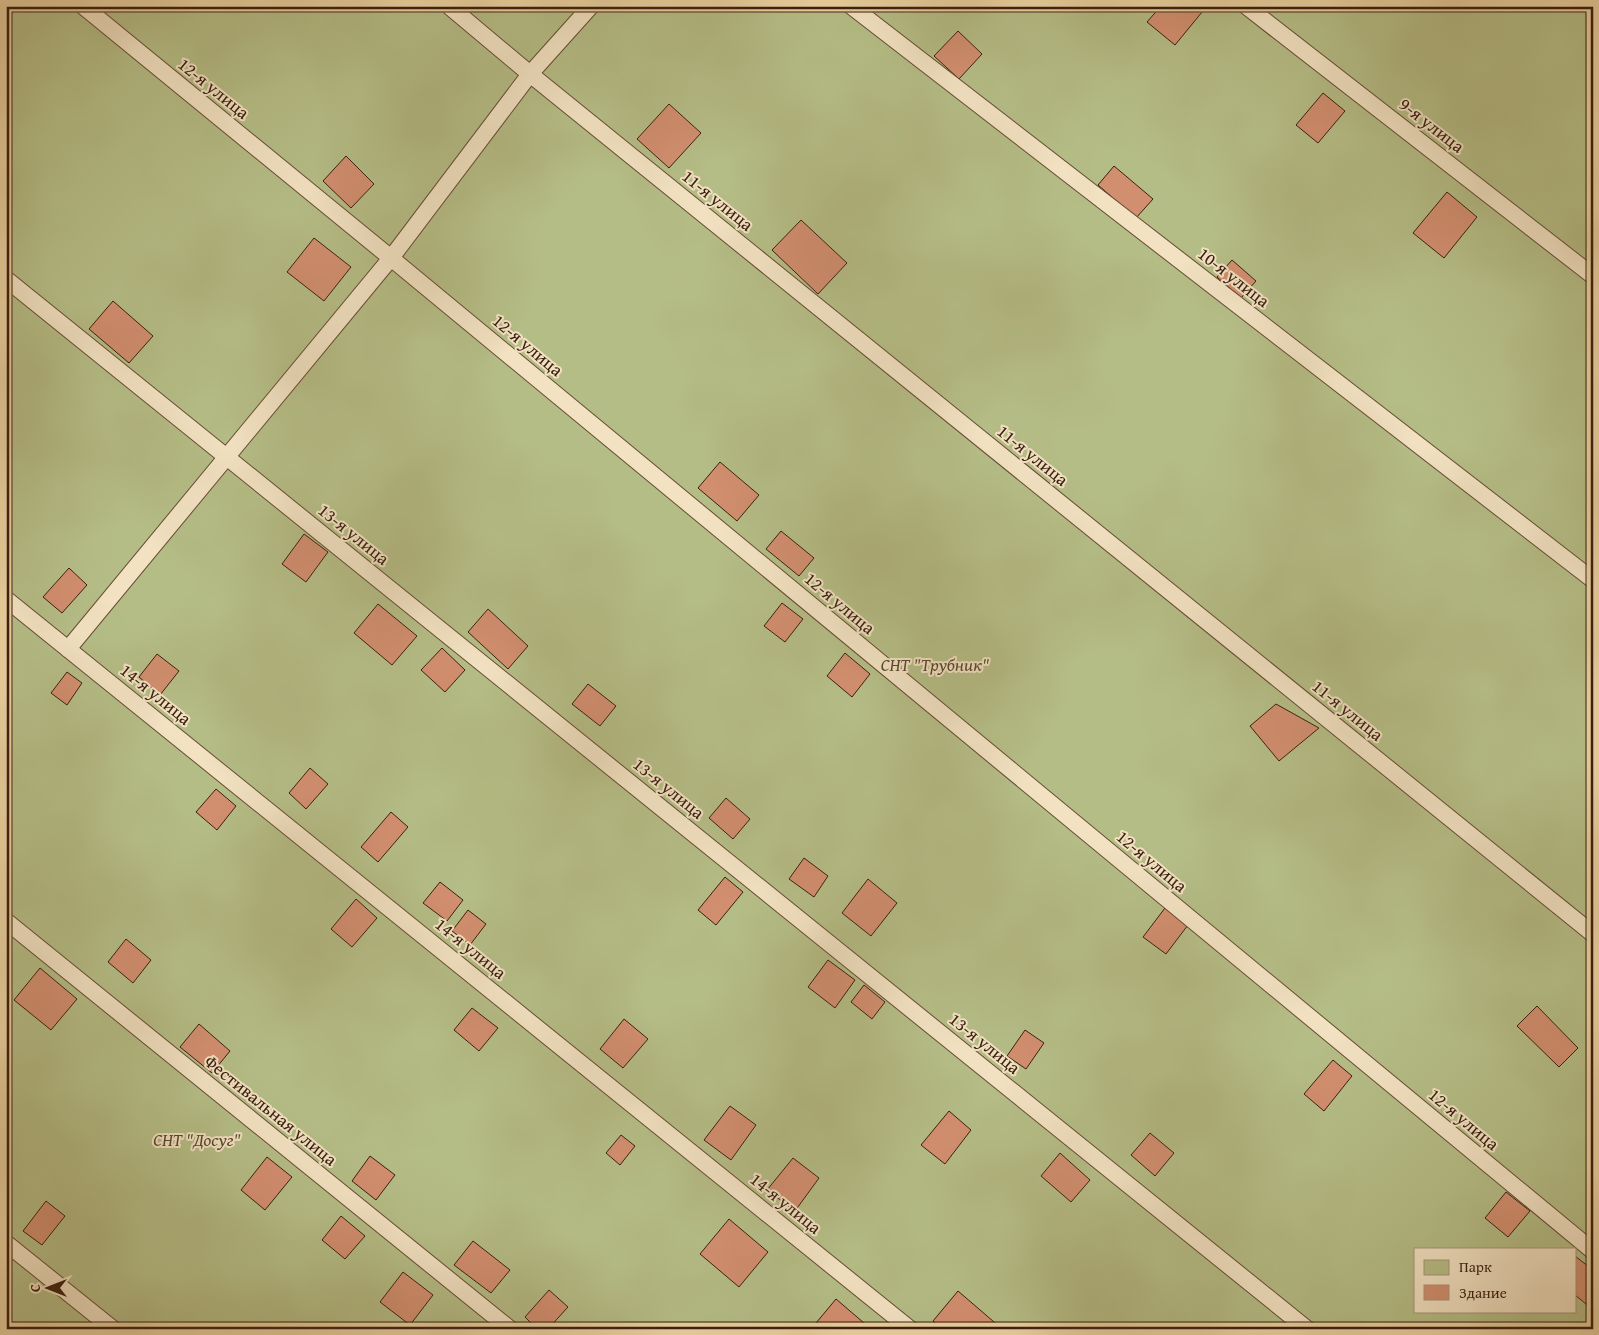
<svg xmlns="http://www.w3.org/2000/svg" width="1599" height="1335" viewBox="0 0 1599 1335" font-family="'Gentium Book Plus',serif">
<rect width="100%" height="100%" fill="#ebd3a1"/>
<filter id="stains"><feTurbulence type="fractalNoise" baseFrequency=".004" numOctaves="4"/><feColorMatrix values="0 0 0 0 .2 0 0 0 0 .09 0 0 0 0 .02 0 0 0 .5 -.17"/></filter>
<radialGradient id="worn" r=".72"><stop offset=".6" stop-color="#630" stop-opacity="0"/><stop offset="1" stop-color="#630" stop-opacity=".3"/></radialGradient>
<path fill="#b5bd86" stroke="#786e4b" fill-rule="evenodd" d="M6 6H1593V1329H6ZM1415 1249H1575V1311H1415Z"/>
<g fill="#d28f70" stroke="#3a1f10">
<polygon points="1161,6 1207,6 1175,45 1147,22"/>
<polygon points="958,31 982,54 959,79 934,56"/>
<polygon points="1323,93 1345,111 1318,143 1296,125"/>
<polygon points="669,104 701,133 669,168 637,139"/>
<polygon points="346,156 374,184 351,208 323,181"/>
<polygon points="1114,166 1153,199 1136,218 1098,185"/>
<polygon points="1447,192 1477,217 1444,258 1413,233"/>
<polygon points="801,220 847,263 818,294 772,250"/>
<polygon points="314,238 351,267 324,301 287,272"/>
<polygon points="1232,260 1256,281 1241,298 1217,277"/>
<polygon points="113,301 153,336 129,363 89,329"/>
<polygon points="720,462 759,495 737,521 698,488"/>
<polygon points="781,531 814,558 799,576 766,549"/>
<polygon points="304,534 328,552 306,582 282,564"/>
<polygon points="69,568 87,585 62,613 43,597"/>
<polygon points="782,603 803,619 785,642 764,626"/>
<polygon points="378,604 417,636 392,665 354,633"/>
<polygon points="488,609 528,646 508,669 468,632"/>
<polygon points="442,648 465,670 445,692 421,670"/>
<polygon points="845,653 870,674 852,697 827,676"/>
<polygon points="157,654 179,671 160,695 139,677"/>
<polygon points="67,672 82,683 67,705 51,693"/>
<polygon points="588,684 616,706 600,726 572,704"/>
<polygon points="1276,704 1319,728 1279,761 1250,726"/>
<polygon points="310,768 328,784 306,809 289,793"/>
<polygon points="216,789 236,806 217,830 196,812"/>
<polygon points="726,798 750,819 733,839 709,818"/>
<polygon points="391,812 408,827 378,862 361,847"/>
<polygon points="804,858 828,876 814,897 789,879"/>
<polygon points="725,877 743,892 716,925 698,910"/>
<polygon points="868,879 897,903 871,936 842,913"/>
<polygon points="440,882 463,900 447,921 423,903"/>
<polygon points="356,899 377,918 352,947 331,929"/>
<polygon points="1165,908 1188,925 1166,954 1143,937"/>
<polygon points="468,910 486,924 470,945 452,931"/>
<polygon points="126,939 151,960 133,983 108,962"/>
<polygon points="828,960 855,980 835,1008 808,987"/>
<polygon points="40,968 77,999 51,1030 14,1000"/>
<polygon points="864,985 885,1002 872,1019 851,1002"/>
<polygon points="1537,1006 1578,1048 1559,1067 1517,1026"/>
<polygon points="472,1008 498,1028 479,1051 454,1030"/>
<polygon points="624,1019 648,1039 623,1068 600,1049"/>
<polygon points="199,1024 230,1051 212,1073 180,1047"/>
<polygon points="1025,1030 1044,1043 1026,1069 1007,1056"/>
<polygon points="1333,1060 1352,1076 1324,1111 1304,1094"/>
<polygon points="730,1106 756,1125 731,1160 704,1140"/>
<polygon points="949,1111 971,1130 945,1164 921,1145"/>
<polygon points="1150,1133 1174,1153 1155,1176 1131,1155"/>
<polygon points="621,1135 635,1146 620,1165 606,1153"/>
<polygon points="1060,1153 1090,1180 1071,1202 1041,1176"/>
<polygon points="370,1156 395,1175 376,1200 352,1181"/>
<polygon points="267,1157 292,1177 265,1210 241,1190"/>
<polygon points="793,1158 819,1178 795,1211 767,1190"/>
<polygon points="1506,1192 1530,1211 1508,1237 1485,1218"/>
<polygon points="46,1201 65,1216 42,1245 23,1231"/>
<polygon points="341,1216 365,1236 345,1259 322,1240"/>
<polygon points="729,1219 768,1252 739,1287 700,1254"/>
<polygon points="473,1241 510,1270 491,1293 454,1265"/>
<polygon points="1575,1256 1593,1270 1593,1305 1591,1308 1575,1295"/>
<polygon points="403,1272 433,1295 410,1325 380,1302"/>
<polygon points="549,1290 568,1307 548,1329 537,1329 525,1317"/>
<polygon points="958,1291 1001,1328 1000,1329 941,1329 933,1321"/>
<polygon points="836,1299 871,1329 811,1329"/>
</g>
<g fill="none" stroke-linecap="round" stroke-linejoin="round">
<g stroke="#664c34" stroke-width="18">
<g id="lane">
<polyline points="83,6 391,258 1593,1251"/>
<polyline points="449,6 530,74 1593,934"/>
<polyline points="851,6 1593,580"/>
<polyline points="1246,6 1593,276"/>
<polyline points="6,279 1307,1329"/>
<polyline points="6,599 910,1329"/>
<polyline points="68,649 391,258 530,74 591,6"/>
<polyline points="6,921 510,1329"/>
<polyline points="6,1243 113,1329"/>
</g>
</g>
<use href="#lane" stroke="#f2e2c2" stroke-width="16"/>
</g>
<g text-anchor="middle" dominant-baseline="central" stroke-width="4" stroke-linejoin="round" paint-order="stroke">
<g font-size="18" fill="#3a1f10" stroke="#f2e2c2">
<text transform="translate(214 88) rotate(39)">12-я улица</text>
<text transform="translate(1432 125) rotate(38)">9-я улица</text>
<text transform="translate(718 200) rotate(39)">11-я улица</text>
<text transform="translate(1234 277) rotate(38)">10-я улица</text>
<text transform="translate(528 345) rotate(40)">12-я улица</text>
<text transform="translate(1033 455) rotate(39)">11-я улица</text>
<text transform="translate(354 534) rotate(39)">13-я улица</text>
<text transform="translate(840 603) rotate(40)">12-я улица</text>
<text transform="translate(156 694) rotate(39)">14-я улица</text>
<text transform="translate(1348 710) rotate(39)">11-я улица</text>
<text transform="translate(669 788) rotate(39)">13-я улица</text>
<text transform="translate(1152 861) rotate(40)">12-я улица</text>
<text transform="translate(471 948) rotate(39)">14-я улица</text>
<text transform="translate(985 1043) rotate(39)">13-я улица</text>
<text transform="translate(271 1110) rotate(39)">Фестивальная улица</text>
<text transform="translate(1464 1119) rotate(40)">12-я улица</text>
<text transform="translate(786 1203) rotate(39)">14-я улица</text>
</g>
<g font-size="18" font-style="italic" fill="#59462e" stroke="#f2e2c2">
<text x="935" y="664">СНТ "Трубник"</text>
<text x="197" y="1139">СНТ "Досуг"</text>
</g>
</g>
<rect width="1599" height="1335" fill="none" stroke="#ebd3a1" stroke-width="25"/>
<rect x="8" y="8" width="1584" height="1320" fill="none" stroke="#3a1f10" stroke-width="2.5"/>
<rect x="12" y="12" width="1574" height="1310" fill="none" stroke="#3a1f10"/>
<rect x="1414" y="1248" width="162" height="65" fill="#f2e2c2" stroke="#a8947b"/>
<rect x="1424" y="1260" width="25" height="15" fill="#b5bd86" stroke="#a8947b"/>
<text x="1459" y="1272" font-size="15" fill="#3a1f10">Парк</text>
<rect x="1424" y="1285" width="25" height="15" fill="#d28f70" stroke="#a8947b"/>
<text x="1459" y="1298" font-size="15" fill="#3a1f10">Здание</text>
<g transform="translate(48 1288) rotate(270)" stroke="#f2e2c2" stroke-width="4" paint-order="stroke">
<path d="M0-4L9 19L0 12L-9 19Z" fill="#3a1f10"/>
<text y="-8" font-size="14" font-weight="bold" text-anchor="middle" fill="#3a1f10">С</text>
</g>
<rect width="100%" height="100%" filter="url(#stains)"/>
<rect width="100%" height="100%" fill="url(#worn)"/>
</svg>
